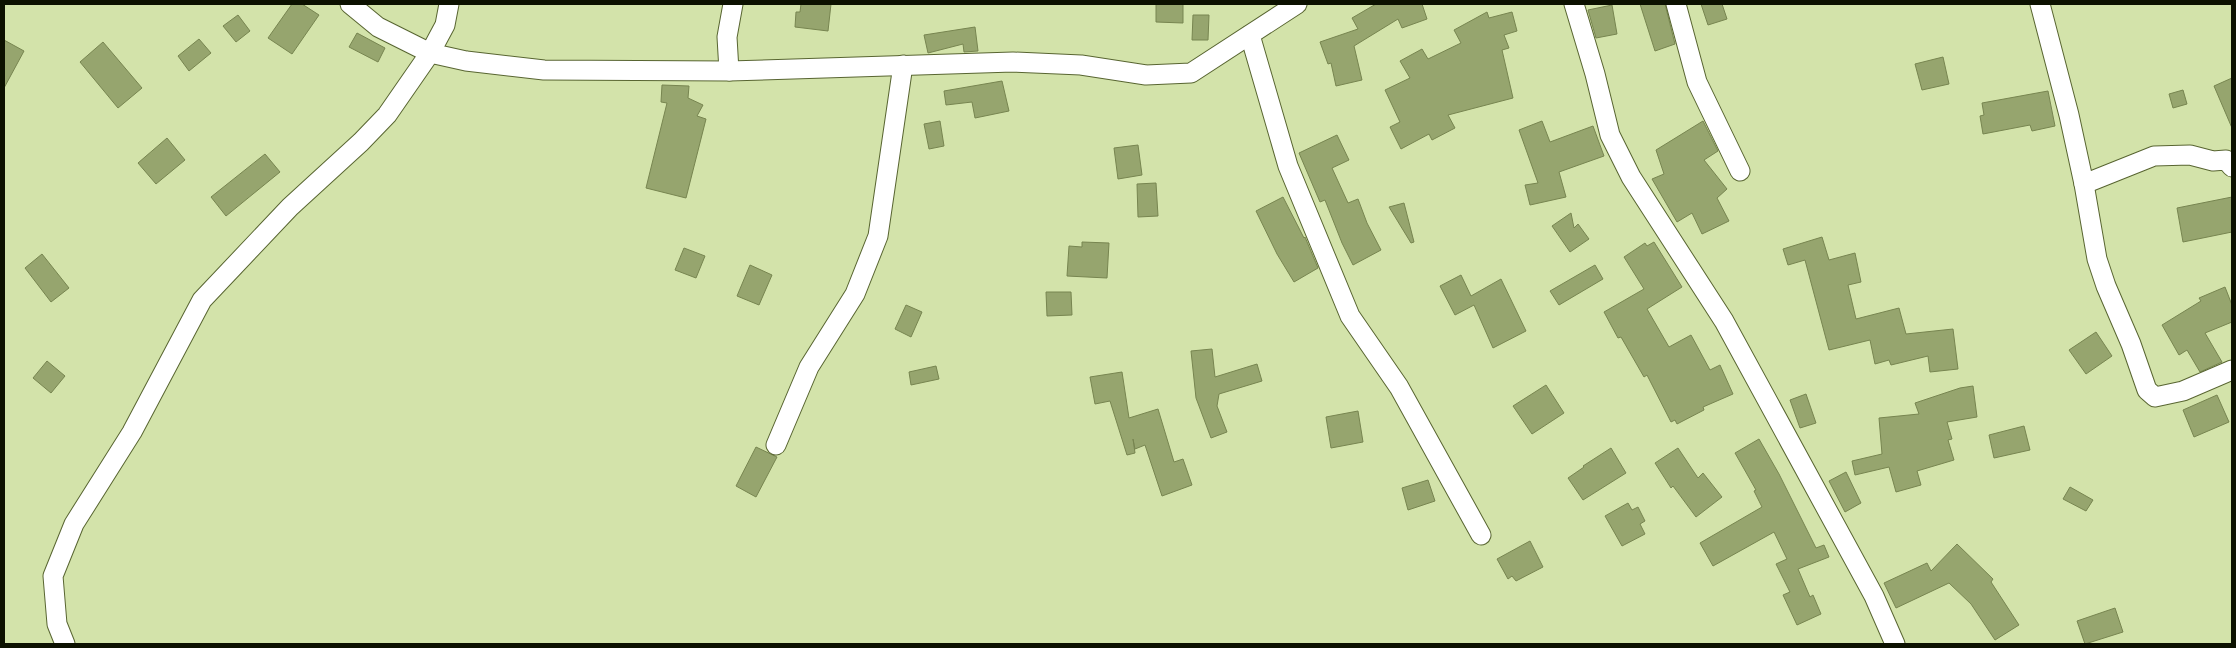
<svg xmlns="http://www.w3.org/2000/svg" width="2236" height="648" viewBox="0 0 2236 648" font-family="'Roboto Condensed',sans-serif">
<rect width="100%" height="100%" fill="#d3e3aa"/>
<g fill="#96a56e" stroke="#778550">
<polygon points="292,4 302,4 319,15 292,54 268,38"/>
<polygon points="801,4 831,4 828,31 795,27 796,12 800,12"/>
<polygon points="1156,4 1183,4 1183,23 1156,22"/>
<polygon points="1376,4 1422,4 1427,19 1402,28 1398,19 1354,46 1362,80 1336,86 1331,63 1328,64 1320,42 1358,29 1352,18"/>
<polygon points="1640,4 1665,4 1675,44 1655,51"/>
<polygon points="1701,4 1722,4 1727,19 1708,25"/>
<polygon points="1612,5 1617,34 1596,38 1588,10"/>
<polygon points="1487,12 1489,18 1512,12 1517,31 1504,35 1509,48 1502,50 1513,98 1448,115 1455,128 1432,140 1429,134 1401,149 1390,127 1400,122 1385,90 1410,78 1400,61 1422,49 1428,59 1461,43 1454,30"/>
<polygon points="238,15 250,31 236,42 223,26"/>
<polygon points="1193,15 1209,15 1208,40 1192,40"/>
<polygon points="975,27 978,51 964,52 963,44 928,53 924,35"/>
<polygon points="357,33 385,48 378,62 349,47"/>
<polygon points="199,39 211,53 189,71 178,56"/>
<polygon points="4,40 24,51 4,88"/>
<polygon points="103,42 142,88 118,108 80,62"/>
<polygon points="1943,57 1949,84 1922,90 1915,64"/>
<polygon points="2232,78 2232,128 2214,86"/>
<polygon points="1002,81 1009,111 975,118 972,102 946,105 944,91"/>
<polygon points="662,85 689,86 688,98 703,105 697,116 706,119 686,198 646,188 667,103 661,102"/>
<polygon points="2183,90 2187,104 2173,108 2169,94"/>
<polygon points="2048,91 2055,126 2032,131 2030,125 1983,134 1980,116 1984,115 1982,103"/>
<polygon points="940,121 944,146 929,149 924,124"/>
<polygon points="1542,121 1550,142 1593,126 1604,156 1559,172 1566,197 1530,205 1525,185 1538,183 1519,130"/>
<polygon points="1703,121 1718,151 1704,160 1727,189 1717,198 1729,221 1702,234 1692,213 1677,222 1652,179 1664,174 1656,150"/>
<polygon points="1337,135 1349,160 1332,168 1348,203 1358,199 1367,223 1381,250 1353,265 1342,243 1325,200 1320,202 1299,153"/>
<polygon points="167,138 185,160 156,184 138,163"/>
<polygon points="1138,145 1142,175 1118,179 1114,148"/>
<polygon points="265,154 280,172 226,216 211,197"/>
<polygon points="1156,183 1158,216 1138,217 1137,184"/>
<polygon points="1283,197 1304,238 1305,237 1318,268 1294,282 1277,254 1256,211"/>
<polygon points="2232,197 2232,232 2183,242 2177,208"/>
<polygon points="1404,203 1414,242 1411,243 1389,207"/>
<polygon points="1571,213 1574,228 1578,224 1589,239 1570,252 1552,226"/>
<polygon points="1822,237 1829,260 1855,253 1861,282 1848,285 1856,319 1899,308 1906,334 1953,329 1958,369 1930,372 1928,356 1891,365 1889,360 1875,364 1870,340 1829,350 1805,260 1788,265 1783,249"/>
<polygon points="1082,242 1109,243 1107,278 1067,276 1069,246 1082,247"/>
<polygon points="1654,242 1682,287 1647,309 1669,347 1691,335 1710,370 1720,365 1733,394 1703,407 1704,410 1677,424 1675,420 1671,422 1647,375 1644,377 1621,337 1618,338 1604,312 1644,289 1624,257 1645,243 1647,246"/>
<polygon points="684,248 705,256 696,278 675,270"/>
<polygon points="42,254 69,288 51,302 25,268"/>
<polygon points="750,265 772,275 759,305 737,296"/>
<polygon points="1595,265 1603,279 1559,305 1550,291"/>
<polygon points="1461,275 1471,296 1501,279 1526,331 1493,348 1474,305 1455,315 1440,286"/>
<polygon points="2225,287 2232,305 2232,322 2205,333 2222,362 2200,372 2187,350 2179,355 2162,325 2201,301 2199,298"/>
<polygon points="1046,292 1071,292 1072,315 1047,316"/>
<polygon points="906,305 922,312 911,337 895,329"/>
<polygon points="2096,332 2112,356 2086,374 2069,350"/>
<polygon points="1212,349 1215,377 1257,364 1262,381 1219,394 1217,406 1227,432 1211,438 1196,398 1191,351"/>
<polygon points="47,361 65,376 51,393 33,378"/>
<polygon points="936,366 939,379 911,385 909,372"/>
<polygon points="1122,372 1129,418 1158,409 1174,462 1183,459 1192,485 1162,496 1145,445 1135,449 1133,439 1135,453 1127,455 1110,401 1095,404 1090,377"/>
<polygon points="1546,385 1564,413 1532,434 1513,406"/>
<polygon points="1973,386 1977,417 1947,422 1952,439 1948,440 1954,460 1917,471 1921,485 1896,492 1889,467 1855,475 1852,461 1882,454 1879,418 1919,414 1915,403 1960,388"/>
<polygon points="1806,394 1816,423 1800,428 1790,400"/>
<polygon points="2217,395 2229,422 2194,437 2183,410"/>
<polygon points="1358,411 1363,442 1331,448 1326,417"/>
<polygon points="2024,426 2030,450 1994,458 1989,435"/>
<polygon points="1759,439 1779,474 1816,548 1824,545 1829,557 1798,569 1810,597 1813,595 1821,614 1797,625 1783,595 1790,592 1776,564 1787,559 1774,532 1713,566 1700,543 1762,507 1754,491 1756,490 1735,453"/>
<polygon points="756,447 777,457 756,497 736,486"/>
<polygon points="1611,448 1626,473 1583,500 1568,478 1584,467 1583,466"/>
<polygon points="1678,448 1698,478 1703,473 1722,497 1696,517 1673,486 1671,488 1655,463"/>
<polygon points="1846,472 1861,503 1845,512 1829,481"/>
<polygon points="1428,480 1435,501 1408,510 1402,488"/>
<polygon points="2070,487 2093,500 2086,511 2063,499"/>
<polygon points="1628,503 1632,510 1638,507 1645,521 1640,524 1645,534 1622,546 1605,516"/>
<polygon points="1530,541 1543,567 1516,581 1512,576 1508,579 1497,559"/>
<polygon points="1957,544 1993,579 1991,582 2019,625 1995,640 1971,604 1949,583 1896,608 1884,583 1927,563 1931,571"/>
<polygon points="2115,608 2123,632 2085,644 2077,621"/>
</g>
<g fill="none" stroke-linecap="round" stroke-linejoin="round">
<g stroke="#586531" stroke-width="21">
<g id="street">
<polyline points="350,4 378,27 430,53 466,61 544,70 729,71 1013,62 1081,65 1146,75 1191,73 1297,4"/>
<polyline points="1574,4 1595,74 1610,135 1631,177 1724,321 1874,596 1895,644"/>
<polyline points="1676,4 1697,82 1740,171"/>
<polyline points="2040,4 2069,115 2084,184 2154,156 2190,155 2213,161 2226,160 2232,167"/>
<polyline points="1250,35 1288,166 1350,316 1399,387 1481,535"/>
<polyline points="729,71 727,37 733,4"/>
<polyline points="2084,184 2097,259 2106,286 2131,344 2147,390 2155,397 2183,391 2232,370"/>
<polyline points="776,445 809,367 855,294 878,236 903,65"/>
<polyline points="65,644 57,624 53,576 74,524 132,432 202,300 290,207 361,142 387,115 430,53 445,25 449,4"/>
</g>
</g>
<use href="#street" stroke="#fff" stroke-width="19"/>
</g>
<rect width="2236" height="648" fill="none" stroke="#0c1100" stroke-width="10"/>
</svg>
